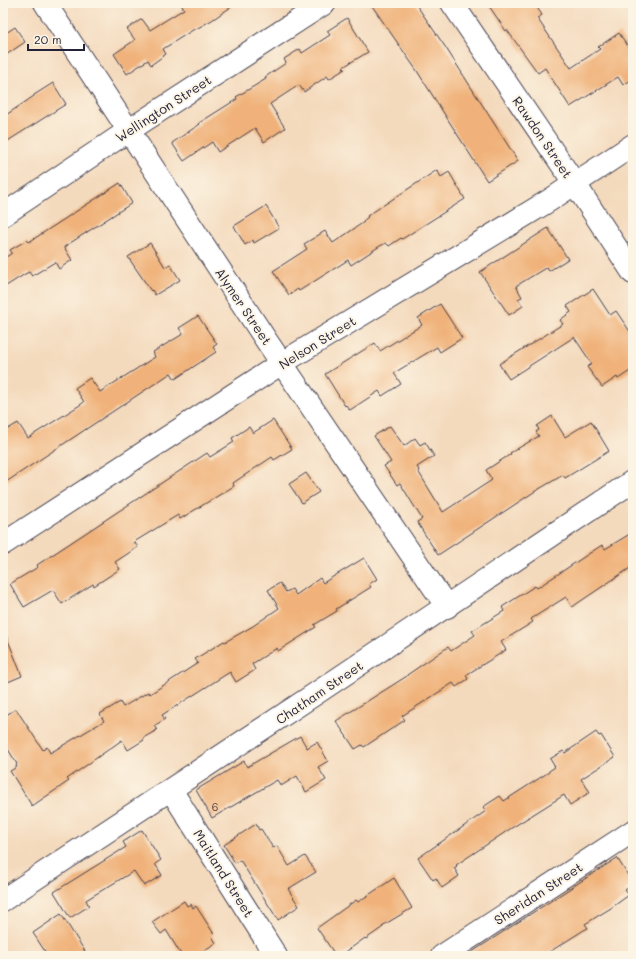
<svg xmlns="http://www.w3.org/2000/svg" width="636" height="959" viewBox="0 0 636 959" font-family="Mali,sans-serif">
<rect width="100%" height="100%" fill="#fcf5e5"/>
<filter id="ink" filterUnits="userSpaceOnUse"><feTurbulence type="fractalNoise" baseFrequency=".025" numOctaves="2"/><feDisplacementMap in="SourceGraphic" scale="8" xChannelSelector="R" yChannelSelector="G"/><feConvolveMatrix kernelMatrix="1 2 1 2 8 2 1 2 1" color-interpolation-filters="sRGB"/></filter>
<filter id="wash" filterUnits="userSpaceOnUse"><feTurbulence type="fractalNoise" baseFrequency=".012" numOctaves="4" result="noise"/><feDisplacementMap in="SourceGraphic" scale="16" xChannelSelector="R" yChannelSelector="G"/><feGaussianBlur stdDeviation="0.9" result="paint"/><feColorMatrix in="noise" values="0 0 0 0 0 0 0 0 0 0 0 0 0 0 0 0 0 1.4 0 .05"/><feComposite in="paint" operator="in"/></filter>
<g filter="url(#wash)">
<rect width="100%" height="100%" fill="#f4dabd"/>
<g id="blocks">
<g fill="#f0b27a">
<polygon points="180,3 237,3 212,20 196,29 196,28 163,49 166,54 151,65 148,60 127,74 114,54 135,40 127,29 142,19 150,30 184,9"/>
<polygon points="370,3 415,3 446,48 518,161 487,181 417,71"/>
<polygon points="487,3 534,3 542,15 537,18 571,68 600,49 598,47 619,33 633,54 633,79 623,85 618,77 570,107 545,68 538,73 507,30 506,31"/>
<polygon points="347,18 368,52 343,67 345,69 329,79 327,76 304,92 299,85 270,104 285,128 264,142 255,128 218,152 212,142 184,161 172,143 200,124 199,123 237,99 236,97 266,79 265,77 286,63 284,59 300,49 302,53 330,35 327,31"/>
<polygon points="15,27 25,42 3,57 3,35"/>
<polygon points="53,83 66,104 3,144 3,117 34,96 34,95"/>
<polygon points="437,170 441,177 449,172 465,199 402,239 401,238 389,246 386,243 380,246 351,265 348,260 299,291 298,289 289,295 273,271 307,249 304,244 325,231 333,243 364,222 363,221 368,217 367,216"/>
<polygon points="120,183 132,203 64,247 72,260 59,269 55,262 32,276 29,272 25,274 3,288 3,259 12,253 10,250 27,240 29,242"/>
<polygon points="266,206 279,228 254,243 253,240 245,245 234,226"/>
<polygon points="548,228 568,259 549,271 547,267 516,286 522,297 518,299 523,306 509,315 480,272"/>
<polygon points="150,243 165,267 170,264 180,280 155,295 152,290 151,291 128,257"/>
<polygon points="593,289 610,315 616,311 633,336 633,369 618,379 617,377 602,387 587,367 592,364 574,337 509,379 499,364 563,324 560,320 571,312 567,306"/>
<polygon points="440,304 462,338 440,352 437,347 394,373 401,384 382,396 379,391 350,410 346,405 345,406 325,374 375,343 380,351 422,325 418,318"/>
<polygon points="198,316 217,344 213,347 216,352 175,379 171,373 3,484 3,432 18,423 28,438 80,405 84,402 75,388 90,378 100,392 155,357 153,352 183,334 179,328"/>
<polygon points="552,416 565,437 591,421 609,451 565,478 563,475 534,492 438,555 417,522 422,519 400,483 397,485 384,466 391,462 374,436 390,426 404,446 415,438 420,445 425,442 434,456 417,467 419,470 418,471 443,512 492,480 486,470 511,454 510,453 539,436 536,432 539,430 537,426"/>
<polygon points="273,420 292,449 274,460 272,457 233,483 234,486 180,519 178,515 134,542 138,547 115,562 120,569 94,586 93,584 62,604 53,590 24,607 10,584 38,567 37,565 207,453 210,457 234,442 232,438 249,427 253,433"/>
<polygon points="306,473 319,492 302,503 289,484"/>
<polygon points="633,532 633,566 572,607 566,597 531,619 533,622 501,642 506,650 466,675 468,679 456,687 453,683 402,716 405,720 364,747 362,745 355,749 336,721 407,676 407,675 448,647 451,651 475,635 472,631 504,611 502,607 535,586 537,588 602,545 605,549"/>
<polygon points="364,558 377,579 369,584 371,587 336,609 337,611 314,625 316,627 278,651 277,648 252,664 255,670 236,682 230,672 162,715 165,719 154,726 157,730 143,738 144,740 128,750 122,740 67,779 69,781 32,806 10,771 17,767 16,765 17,764 3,741 3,717 16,709 43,750 47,747 50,753 104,721 100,714 120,702 123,707 148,692 150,694 198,663 195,659 224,641 225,642 253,626 279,608 268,590 280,583 286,592 292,589 296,595 320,578 323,583 331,578"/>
<polygon points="3,630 4,630 22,676 3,684"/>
<polygon points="596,732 599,736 601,735 615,757 581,779 590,792 570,805 564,795 510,829 456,865 457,866 454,868 459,876 442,888 436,878 433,880 418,858 486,811 483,807 500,796 504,801 549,772 549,771 555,767 550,759 563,751 565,753"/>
<polygon points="300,736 307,748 317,742 328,761 318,767 326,780 306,792 297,776 281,786 277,780 212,818 196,790 244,761 247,767"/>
<polygon points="256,824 259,830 261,829 273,848 277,846 289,866 305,856 316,872 288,889 299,906 278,920 240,860 235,863 224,845"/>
<polygon points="142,830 161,860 155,864 162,875 144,886 134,871 86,900 89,906 70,918 54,892 126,847 123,842"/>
<polygon points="617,858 633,883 633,885 625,890 629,895 611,908 585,924 588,928 584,930 543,956 466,956"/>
<polygon points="394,878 412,908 382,926 383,927 366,939 365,938 340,956 336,956 317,928 356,900 358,902"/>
<polygon points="184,901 187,906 191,904 193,908 196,906 214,934 212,936 216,943 195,956 182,956 166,930 161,934 152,922"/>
<polygon points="61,914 88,956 48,956 33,933"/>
</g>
</g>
</g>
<g filter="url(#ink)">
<use href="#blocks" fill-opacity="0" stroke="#423e4e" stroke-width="1"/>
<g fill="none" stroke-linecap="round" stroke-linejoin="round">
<g stroke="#423e4e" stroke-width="24">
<g id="minor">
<polyline points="45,3 266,340 447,607"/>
<polyline points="452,3 575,184 633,273"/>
<polyline points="3,215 128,131 325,3"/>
<polyline points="3,544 282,363 550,200 633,145"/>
<polyline points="171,790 276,956"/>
<path d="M3 900C214 762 424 622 633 481"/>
<polyline points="442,956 633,831"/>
</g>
</g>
<use href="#minor" stroke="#fff" stroke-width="22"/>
</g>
</g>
<g text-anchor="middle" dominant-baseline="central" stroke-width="4" stroke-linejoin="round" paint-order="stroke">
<g font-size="11" fill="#56464b">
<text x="215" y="806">6</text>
</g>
<g font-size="13" fill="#22223b" stroke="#fcf5e5">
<text transform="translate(163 108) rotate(-33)">Wellington Street</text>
<text transform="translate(543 137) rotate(56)">Rawdon Street</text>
<text transform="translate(244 306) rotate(56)">Alymer Street</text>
<text transform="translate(317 342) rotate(-32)">Nelson Street</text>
<text transform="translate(319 692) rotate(-34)">Chatham Street</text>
<text transform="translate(224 873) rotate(58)">Maitland Street</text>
<text transform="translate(538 893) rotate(-33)">Sheridan Street</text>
</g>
</g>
<rect width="636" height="959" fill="none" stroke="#fcf5e5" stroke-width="16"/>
<path d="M28 44v6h56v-6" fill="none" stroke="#22223b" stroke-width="2"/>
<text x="34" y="44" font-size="12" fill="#22223b" stroke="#fcf5e5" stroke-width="3" paint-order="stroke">20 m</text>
</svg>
